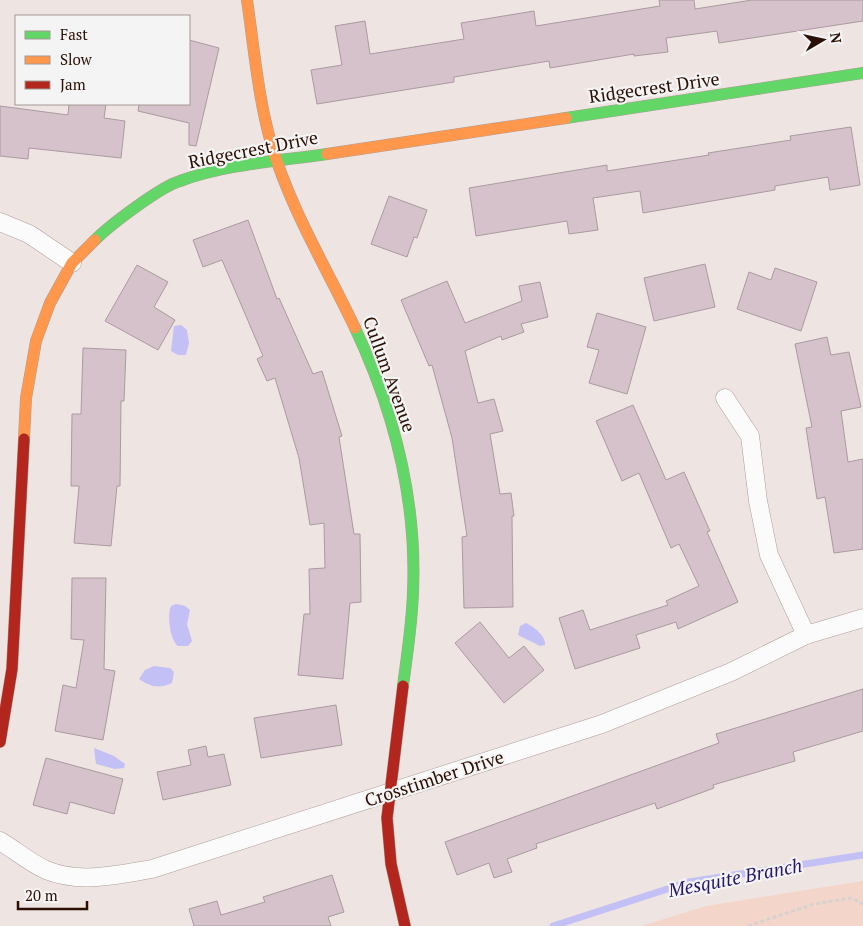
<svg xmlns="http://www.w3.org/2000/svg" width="863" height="926" viewBox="0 0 863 926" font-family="'PT Serif',serif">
<rect width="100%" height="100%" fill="#eee5e2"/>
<polygon fill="#f3d5c9" points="863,881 863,926 641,926 706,906"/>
<g fill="#c2c0f5">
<polygon points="181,325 187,330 189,343 186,355 178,355 171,351 174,326"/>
<path d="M176 604 185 606 190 610 187 624 192 641 188 646H178C170 640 167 615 171 606Z"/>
<path d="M526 623C534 627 546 636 545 645L540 646 518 635 520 626Z"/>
<path d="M154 666 170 668 174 672 172 683C159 689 151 687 139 679L145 670Z"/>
<polygon points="94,748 114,756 125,764 124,768 115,769 96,764"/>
</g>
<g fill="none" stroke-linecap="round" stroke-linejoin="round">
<polyline stroke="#c2c0f5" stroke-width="7" points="553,926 689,882 863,855"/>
</g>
<g fill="#d5c2ca" stroke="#ab9aa1">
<polygon points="659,0 694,0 695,9 752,0 863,0 863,21 719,43 717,31 666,38 668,52 634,56 634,54 550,68 549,61 454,77 454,82 317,104 311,70 342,65 335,26 365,21 370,54 464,39 461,23 534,11 536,26 660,6"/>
<polygon points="189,40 219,48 196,146 189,145 189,123 138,111 139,104 189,104"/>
<polygon points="69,104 106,104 104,118 125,121 121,158 29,148 28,159 0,156 0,106 68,115"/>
<polygon points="851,127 860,185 830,190 828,177 775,186 775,190 643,213 640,191 593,198 598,230 569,234 567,221 476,236 469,188 607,165 607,171 709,155 708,153 791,140 790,136"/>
<polygon points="389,196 427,210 417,238 414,237 407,257 371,244"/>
<polygon points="248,220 277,299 279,298 313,374 322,371 342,436 339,437 354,534 360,534 361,602 350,603 343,679 298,675 304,614 310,614 309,569 325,568 324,523 310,525 299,458 275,378 267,381 257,359 263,356 222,260 203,267 193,240"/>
<polygon points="705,264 715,307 654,321 644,278"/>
<polygon points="137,265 168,282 154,307 175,320 158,350 105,321"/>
<polygon points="775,268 817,282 801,331 737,309 749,272 771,280"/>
<polygon points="447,281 465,323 522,301 519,286 540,282 548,317 521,324 524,332 502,340 501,336 465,351 478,403 494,399 503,431 490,434 500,494 511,493 514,516 512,516 513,607 464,608 462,537 467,536 452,438 432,365 429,366 401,300"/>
<polygon points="597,313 646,327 627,394 589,383 599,350 587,347"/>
<polygon points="827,337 831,355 849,352 861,407 841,411 848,462 863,459 863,549 834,553 825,497 817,499 806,428 812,427 795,344"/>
<polygon points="83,348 126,350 124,401 121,401 120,486 117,486 111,546 74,543 79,486 71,486 72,414 81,414"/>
<polygon points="633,405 666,480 684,472 710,531 707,532 738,602 678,629 676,622 636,635 640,648 575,669 559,618 583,610 590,630 668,605 666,601 699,586 679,544 671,548 639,473 622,481 596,421"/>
<polygon points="72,578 106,578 104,669 115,671 103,740 55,731 63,685 76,688 84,640 71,639"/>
<polygon points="480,622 509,658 524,646 544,670 504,703 455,643"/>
<polygon points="863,689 863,731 793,752 795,761 713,785 714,788 657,809 655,803 536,844 537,848 507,859 512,872 494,878 489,863 457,875 445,842 719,743 716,734"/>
<polygon points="336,705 342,745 261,758 254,718"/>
<polygon points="206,746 208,757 224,754 231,785 163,800 157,772 191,765 188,750"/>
<polygon points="46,758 123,779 114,814 70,802 67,814 33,805"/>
<polygon points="332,875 344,912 328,917 331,926 194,926 189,909 217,901 221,915 265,902 263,897"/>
</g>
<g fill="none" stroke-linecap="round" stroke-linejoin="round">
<g stroke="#b09e97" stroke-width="19">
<g id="street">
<polyline points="0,222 29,234 72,263"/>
<polyline points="725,398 750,436 758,501 769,555 806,635"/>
<path d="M0 841C15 850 30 863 46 870 80 884 117 875 152 869L602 724 731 672 806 635 863 618"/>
</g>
</g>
<g stroke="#b09e97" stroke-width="12">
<g id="fast">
<polyline points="566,118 863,73"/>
<path d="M95 240C110 225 160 187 180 181 226 164 279 161 327 154"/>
<path d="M355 328C394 411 417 500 413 592 412 624 407 655 403 686"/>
</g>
</g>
<g stroke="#b09e97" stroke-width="12">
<g id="slow">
<path d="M247 0C254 48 258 97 271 143 290 208 326 267 355 328"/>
<polyline points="327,154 566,118"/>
<polyline points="24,439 26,398 36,341 50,303 72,263 95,240"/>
</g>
</g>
<g stroke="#b09e97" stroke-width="12">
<g id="jam">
<polyline points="403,686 387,818 391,864 405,926"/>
<polyline points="0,742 12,669 24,439"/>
</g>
</g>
<polyline stroke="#d7d2d1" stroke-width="3" stroke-dasharray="4 2.5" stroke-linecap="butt" points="748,926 814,904 851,898 863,904"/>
<use href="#street" stroke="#fcfbfb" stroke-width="18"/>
<use href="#fast" stroke="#63d668" stroke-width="11"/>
<use href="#slow" stroke="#ff974d" stroke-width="11"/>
<use href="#jam" stroke="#b3261e" stroke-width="11"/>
</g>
<g text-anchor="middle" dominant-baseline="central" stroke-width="4.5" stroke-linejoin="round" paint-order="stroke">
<g font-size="18" fill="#2c0f03" stroke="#f4f4f4">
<text transform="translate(654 87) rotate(-8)">Ridgecrest Drive</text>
<text transform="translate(253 149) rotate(-11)">Ridgecrest Drive</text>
<text transform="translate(390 374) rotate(70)">Cullum Avenue</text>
<text transform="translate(434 778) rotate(-18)">Crosstimber Drive</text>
</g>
<g font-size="19" font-style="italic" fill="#27146b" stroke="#f4f4f4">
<text transform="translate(735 877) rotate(-11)">Mesquite Branch</text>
</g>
</g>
<rect x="15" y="15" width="175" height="90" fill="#f4f4f4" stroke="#a49894"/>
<rect x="25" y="31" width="25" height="8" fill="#63d668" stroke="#a49894"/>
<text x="60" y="40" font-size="15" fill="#2c0f03">Fast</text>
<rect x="25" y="56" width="25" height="8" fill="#ff974d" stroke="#a49894"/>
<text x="60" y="65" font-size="15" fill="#2c0f03">Slow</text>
<rect x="25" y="81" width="25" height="8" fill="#b3261e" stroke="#a49894"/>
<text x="60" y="90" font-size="15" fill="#2c0f03">Jam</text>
<g transform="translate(823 40) rotate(81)" stroke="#f4f4f4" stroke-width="4" paint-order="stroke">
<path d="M0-4L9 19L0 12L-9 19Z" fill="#2c0f03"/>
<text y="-8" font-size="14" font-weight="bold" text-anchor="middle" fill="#2c0f03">N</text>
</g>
<path d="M18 901v8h69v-8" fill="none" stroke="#2c0f03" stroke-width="2.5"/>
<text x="25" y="901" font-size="15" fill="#2c0f03" stroke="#f4f4f4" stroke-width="4" paint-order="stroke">20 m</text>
</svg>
